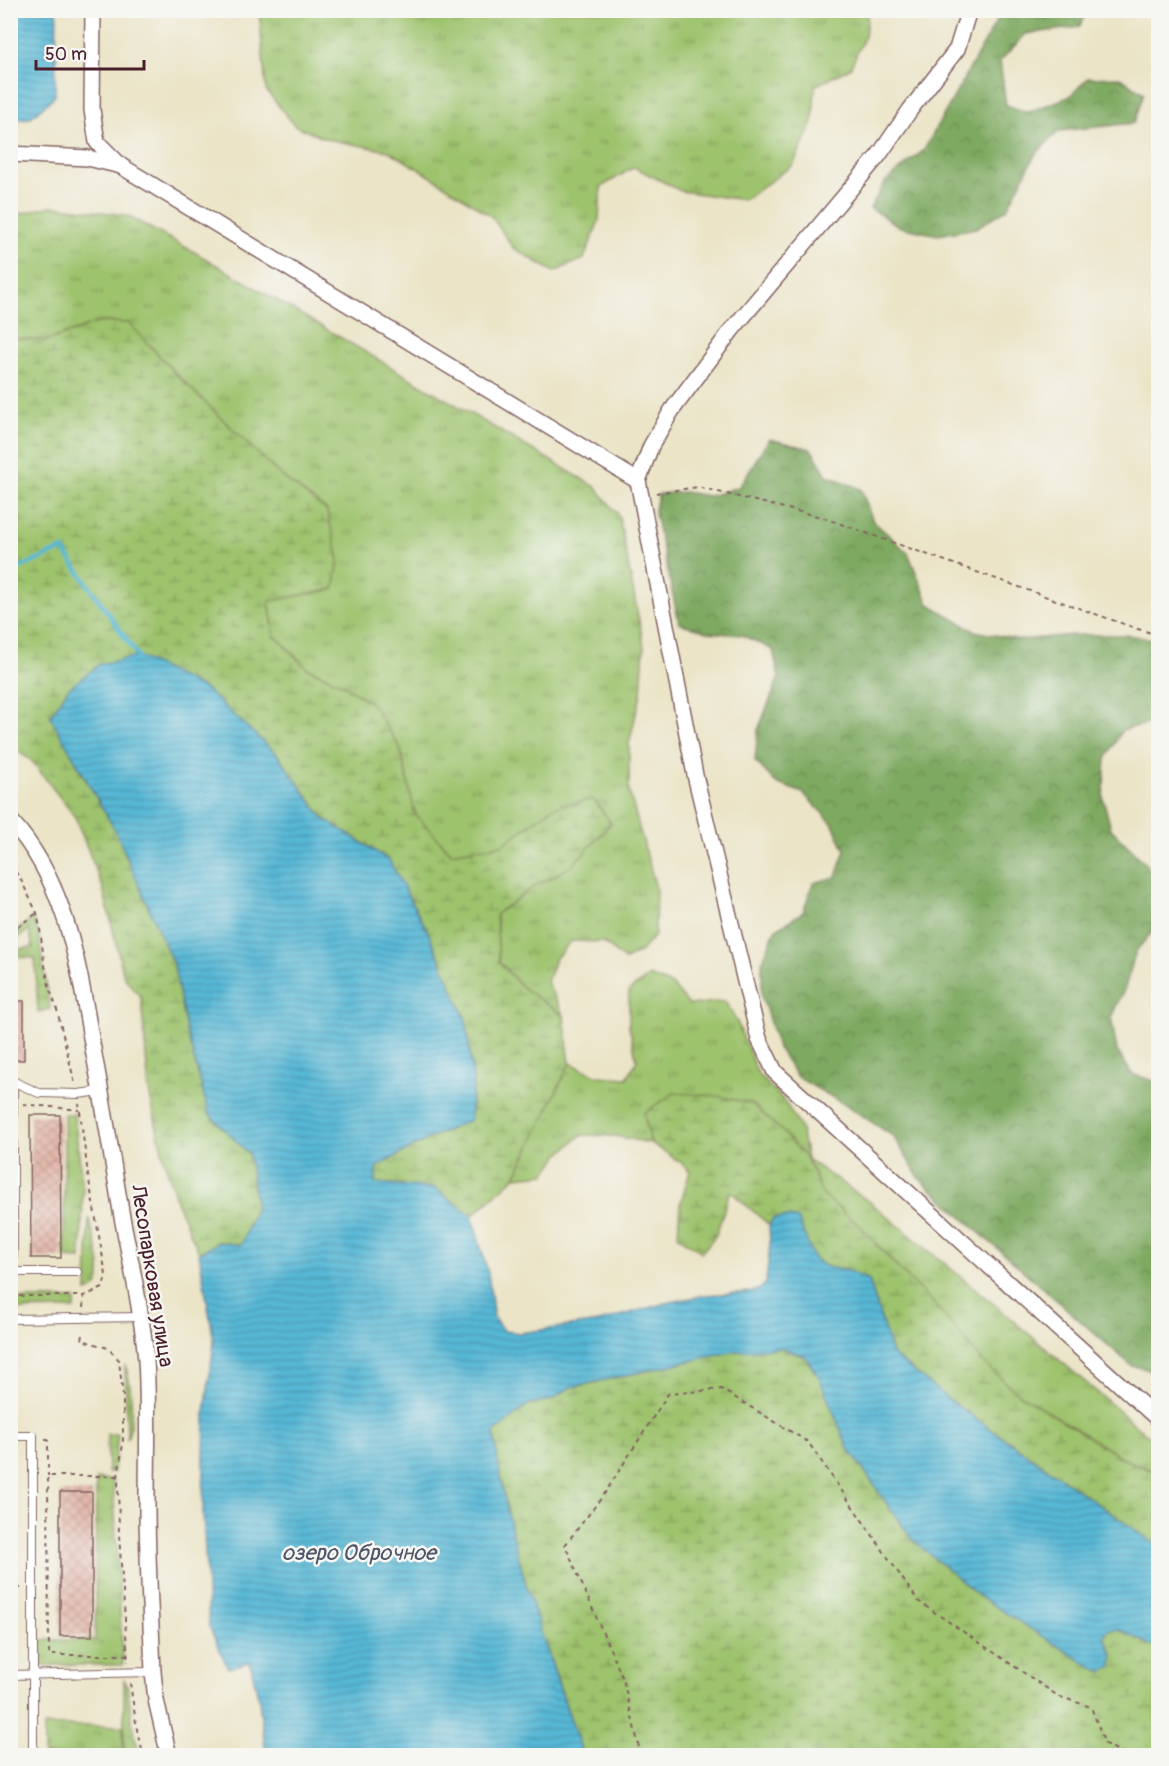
<svg xmlns="http://www.w3.org/2000/svg" width="1169" height="1766" viewBox="0 0 1169 1766" font-family="Pangolin,sans-serif">
<defs>
<pattern id="grass-tufts" width="24" height="20" patternUnits="userSpaceOnUse" patternTransform="scale(1.5)"><rect width="24" height="20" fill="#9ec36d"/><path d="M3 7l-1-3M5 7V3M7 7l1-3M15 17l-1-3M17 17v-4M19 17l1-3" fill="none" stroke="#839e5a"/></pattern>
<pattern id="forest-crowns" width="20" height="18" patternUnits="userSpaceOnUse" patternTransform="scale(1.5)"><rect width="20" height="18" fill="#7ea960"/><path d="M2 6a3 3 0 1 1 6 0M12 15a3 3 0 1 1 6 0" fill="none" stroke="#69894f"/></pattern>
<pattern id="wetland-marsh" width="20" height="14" patternUnits="userSpaceOnUse" patternTransform="scale(1.5)"><rect width="20" height="14" fill="#9ec36d"/><path d="M1 5h8M5 5V1M11 12h8M15 12V8" fill="none" stroke="#839e5a"/></pattern>
<pattern id="water-rules" width="6" height="5" patternUnits="userSpaceOnUse" patternTransform="scale(1.5)"><rect width="6" height="5" fill="#57b8d6"/><path d="M0 2.5h6" fill="none" stroke="#4a95ae"/></pattern>
<pattern id="building-cross-hatch" width="8" height="8" patternUnits="userSpaceOnUse" patternTransform="scale(1.5)"><rect width="8" height="8" fill="#e0afa1"/><path d="M0 0l8 8M0 8l8-8" fill="none" stroke="#b88e83"/></pattern>
</defs>
<rect width="100%" height="100%" fill="#f6f6f2"/>
<filter id="ink" filterUnits="userSpaceOnUse"><feTurbulence type="fractalNoise" baseFrequency=".0167" numOctaves="2"/><feDisplacementMap in="SourceGraphic" scale="12" xChannelSelector="R" yChannelSelector="G"/><feConvolveMatrix kernelMatrix="1 2 1 2 8 2 1 2 1" color-interpolation-filters="sRGB"/></filter>
<filter id="wash" filterUnits="userSpaceOnUse"><feTurbulence type="fractalNoise" baseFrequency=".008" numOctaves="4" result="noise"/><feDisplacementMap in="SourceGraphic" scale="24" xChannelSelector="R" yChannelSelector="G"/><feGaussianBlur stdDeviation="1.35" result="paint"/><feColorMatrix in="noise" values="0 0 0 0 0 0 0 0 0 0 0 0 0 0 0 0 0 1.4 0 .05"/><feComposite in="paint" operator="in"/></filter>
<g filter="url(#wash)">
<rect width="100%" height="100%" fill="#ebe4c7"/>
<g fill="url(#grass-tufts)" stroke="#74714c" stroke-width="1.5">
<polygon points="259,11 259,10 868,11 865,36 850,68 815,86 813,122 793,165 744,200 681,191 634,167 601,187 599,220 584,259 554,272 513,248 492,217 440,182 389,151 327,139 295,126 266,90"/>
<polygon points="52,206 126,215 196,253 596,487 619,516 644,647 641,694 629,743 629,791 656,888 655,935 641,951 625,960 603,942 571,941 555,959 547,982 564,1016 524,989 499,962 496,914 533,887 572,866 611,823 554,807 502,845 451,853 415,814 400,748 343,684 307,668 274,635 269,601 334,589 327,511 280,475 176,374 129,323 100,322 46,341 11,338 10,216"/>
<polygon points="33,918 38,932 50,1009 38,1012 35,958 14,957 14,949 33,948 29,930 13,942 11,935"/>
<polygon points="649,976 672,985 689,1005 725,1001 737,1022 758,1074 785,1102 801,1129 807,1159 870,1202 995,1305 1158,1444 1158,1473 1122,1458 1016,1392 982,1361 863,1229 823,1195 807,1159 644,1113 651,1143 615,1136 581,1135 559,1155 545,1174 515,1177 570,1063 598,1076 627,1078 637,1061 629,1026 629,991"/>
<polygon points="64,1114 74,1114 83,1189 81,1259 64,1258"/>
<path d="M89 1218C93 1233 107 1275 96 1287 95 1288 88 1292 87 1292Z"/>
<polygon points="11,1299 75,1299 75,1309 11,1310"/>
<path d="M125 1365C132 1384 134 1420 127 1439Z"/>
<polygon points="107,1434 118,1434 114,1472 108,1472"/>
<polygon points="96,1479 113,1480 123,1665 41,1665 40,1640 95,1640"/>
<polygon points="124,1680 127,1684 134,1734 140,1755 124,1755"/>
<rect x="44" y="1726" width="79" height="29"/>
</g>
<g fill="url(#forest-crowns)" stroke="#646446" stroke-width="1.5">
<polygon points="1002,11 1087,11 1079,27 1026,34 1000,61 1006,105 1028,112 1069,97 1088,78 1119,77 1144,93 1134,123 1059,131 1035,155 1007,209 976,228 938,235 900,227 870,208 886,181 924,150"/>
<polygon points="769,439 811,449 827,475 861,489 873,521 908,553 929,604 974,631 1020,640 1073,635 1128,635 1158,640 1158,720 1155,722 1122,730 1106,759 1103,798 1111,829 1147,865 1158,882 1158,925 1136,951 1125,988 1111,1017 1117,1051 1132,1074 1158,1082 1158,1371 1132,1366 975,1229 920,1179 893,1136 849,1107 797,1077 778,1048 762,997 762,963 775,930 803,912 813,883 836,877 845,850 832,823 803,793 776,783 755,761 758,730 779,677 773,650 742,635 707,632 679,623 654,509 659,494 684,492 709,496 739,487"/>
</g>
<g fill="url(#wetland-marsh)" stroke="#74714c" stroke-width="1.5">
<polygon points="100,322 129,323 176,374 280,475 327,511 339,560 334,589 269,601 274,635 307,668 343,684 373,705 400,748 415,814 451,853 502,845 554,807 593,799 611,823 572,866 533,887 496,914 499,962 524,989 564,1016 570,1063 515,1177 472,1216 434,1188 375,1183 378,1166 428,1139 470,1120 473,1079 466,1020 429,934 389,860 323,818 277,754 77,765 115,829 174,966 186,1029 209,1114 249,1154 256,1207 241,1245 219,1242 199,1253 177,1203 163,1156 149,1091 141,997 124,977 103,888 75,817 32,761 11,747 10,338 46,341"/>
<polygon points="674,1093 718,1096 752,1104 783,1132 807,1159 823,1195 863,1229 896,1266 936,1306 982,1361 1016,1392 1122,1458 1158,1473 1158,1546 952,1402 892,1354 869,1280 849,1271 827,1267 814,1259 797,1219 774,1218 769,1225 730,1191 716,1235 702,1252 678,1236 680,1205 690,1171 679,1161 651,1143 644,1113"/>
<polygon points="782,1348 805,1357 819,1377 848,1448 911,1537 980,1597 1113,1654 1104,1637 1107,1630 1119,1629 1158,1649 1158,1755 583,1755 526,1589 500,1485 494,1433 529,1404 552,1400 569,1388 735,1351"/>
</g>
<g fill="url(#water-rules)" stroke="#506c80" stroke-width="1.5">
<polygon points="10,11 57,11 55,96 30,118 11,120"/>
<path d="M138 656 205 689 277 754 323 818 389 860 429 934 466 1020 473 1079 470 1120 428 1139 378 1166 375 1183 434 1188 472 1216 488 1273 494 1319 504 1331 520 1333 599 1322 666 1303 706 1295 752 1292 760 1289 766 1283 770 1243 769 1225 774 1218 790 1217 798 1219 814 1259 827 1267 849 1271 869 1280 892 1354 952 1402 1158 1546V1649L1119 1629 1108 1630 1104 1637 1113 1654 1112 1667 1102 1672 1085 1663 980 1597 911 1538 848 1448 819 1377 805 1356 782 1348 735 1351 569 1388 552 1400 529 1404 494 1433C507 1545 547 1650 583 1755H266L259 1701 250 1662 228 1668 209 1626 203 1512 205 1412 214 1342 199 1253 219 1242 241 1245 256 1207 249 1154 209 1114 186 1029 174 966 115 830 50 716 68 689 100 664Z"/>
</g>
<g fill="none" stroke-linecap="round" stroke-linejoin="round">
<polyline stroke="#57b8d6" stroke-width="4.5" points="10,572 63,549 138,656"/>
</g>
<g id="blocks">
<g fill="url(#building-cross-hatch)">
<rect x="10" y="1001" width="14" height="59"/>
<polygon points="30,1115 60,1115 61,1258 31,1258"/>
<rect x="60" y="1492" width="32" height="144"/>
</g>
</g>
</g>
<g filter="url(#ink)">
<use href="#blocks" fill-opacity="0" stroke="#826462" stroke-width="1.5"/>
<g fill="none" stroke-linecap="round" stroke-linejoin="round">
<g stroke="#826462" stroke-width="10">
<g id="lane">
<polyline points="10,1080 39,1093 78,1094 101,1091"/>
<polyline points="10,1202 13,1202 13,1080"/>
<polyline points="10,1272 13,1272 13,1202"/>
<polyline points="13,1272 77,1272"/>
<polyline points="10,1319 140,1317"/>
<polyline points="10,1436 33,1436 33,1756"/>
<polyline points="10,1675 153,1672"/>
</g>
</g>
<g stroke="#826462" stroke-width="18">
<g id="street">
<polyline points="93,10 92,110 97,142 121,166 638,481"/>
<polyline points="969,10 957,49 910,110 879,155 731,331 672,410 651,446 638,481 695,775 759,1039 775,1072 1158,1419"/>
<polyline points="10,154 88,158 121,166"/>
<path d="M10 820C70 884 80 978 95 1060 105 1112 113 1165 122 1217 131 1264 142 1312 146 1360 149 1408 147 1456 147 1505 147 1560 151 1616 153 1672L156 1700 169 1756"/>
</g>
</g>
<g stroke="#826462" stroke-width="2" stroke-dasharray="4.5 4.5" stroke-linecap="butt">
<polyline points="656,493 698,487 821,517 1138,629 1158,635"/>
<polyline points="10,864 21,880 37,913 40,929 44,961 50,990 56,1006 75,1084"/>
<polyline points="10,932 37,913"/>
<polyline points="10,944 12,954 10,954"/>
<polyline points="23,1104 80,1110"/>
<polyline points="10,1296 84,1296 103,1288 106,1275 88,1175 79,1104"/>
<polyline points="83,1308 84,1296"/>
<polyline points="83,1335 82,1340 108,1348 119,1360 123,1396 123,1444 118,1476 119,1535 128,1662"/>
<polyline points="45,1440 48,1440 48,1476"/>
<polyline points="118,1476 48,1476 49,1655 128,1655"/>
<polyline points="10,1588 21,1588"/>
<polyline points="10,1655 12,1655 12,1665"/>
<polyline points="130,1683 138,1736 144,1756"/>
<polyline points="12,1686 12,1756"/>
<polyline points="641,1756 623,1679 565,1545 603,1496 668,1394 721,1389 808,1442 918,1601 1058,1696 1091,1707 1105,1744 1129,1756"/>
</g>
<use href="#lane" stroke="#fff" stroke-width="8"/>
<use href="#street" stroke="#fff" stroke-width="15"/>
</g>
</g>
<g text-anchor="middle" dominant-baseline="central" stroke-width="5" stroke-linejoin="round" paint-order="stroke">
<g font-size="21" fill="#4a1f2b" stroke="#f6f6f2">
<text transform="translate(152 1276) rotate(81)">Лесопарковая улица</text>
</g>
<g font-size="22" font-style="italic" fill="#4f5567" stroke="#f6f6f2">
<text x="359" y="1553">озеро Оброчное</text>
</g>
</g>
<rect width="1169" height="1766" fill="none" stroke="#f6f6f2" stroke-width="36"/>
<path d="M36 60v9h108v-9" fill="none" stroke="#4a1f2b" stroke-width="3"/>
<text x="45" y="60" font-size="18" fill="#4a1f2b" stroke="#f6f6f2" stroke-width="4.5" paint-order="stroke">50 m</text>
</svg>
